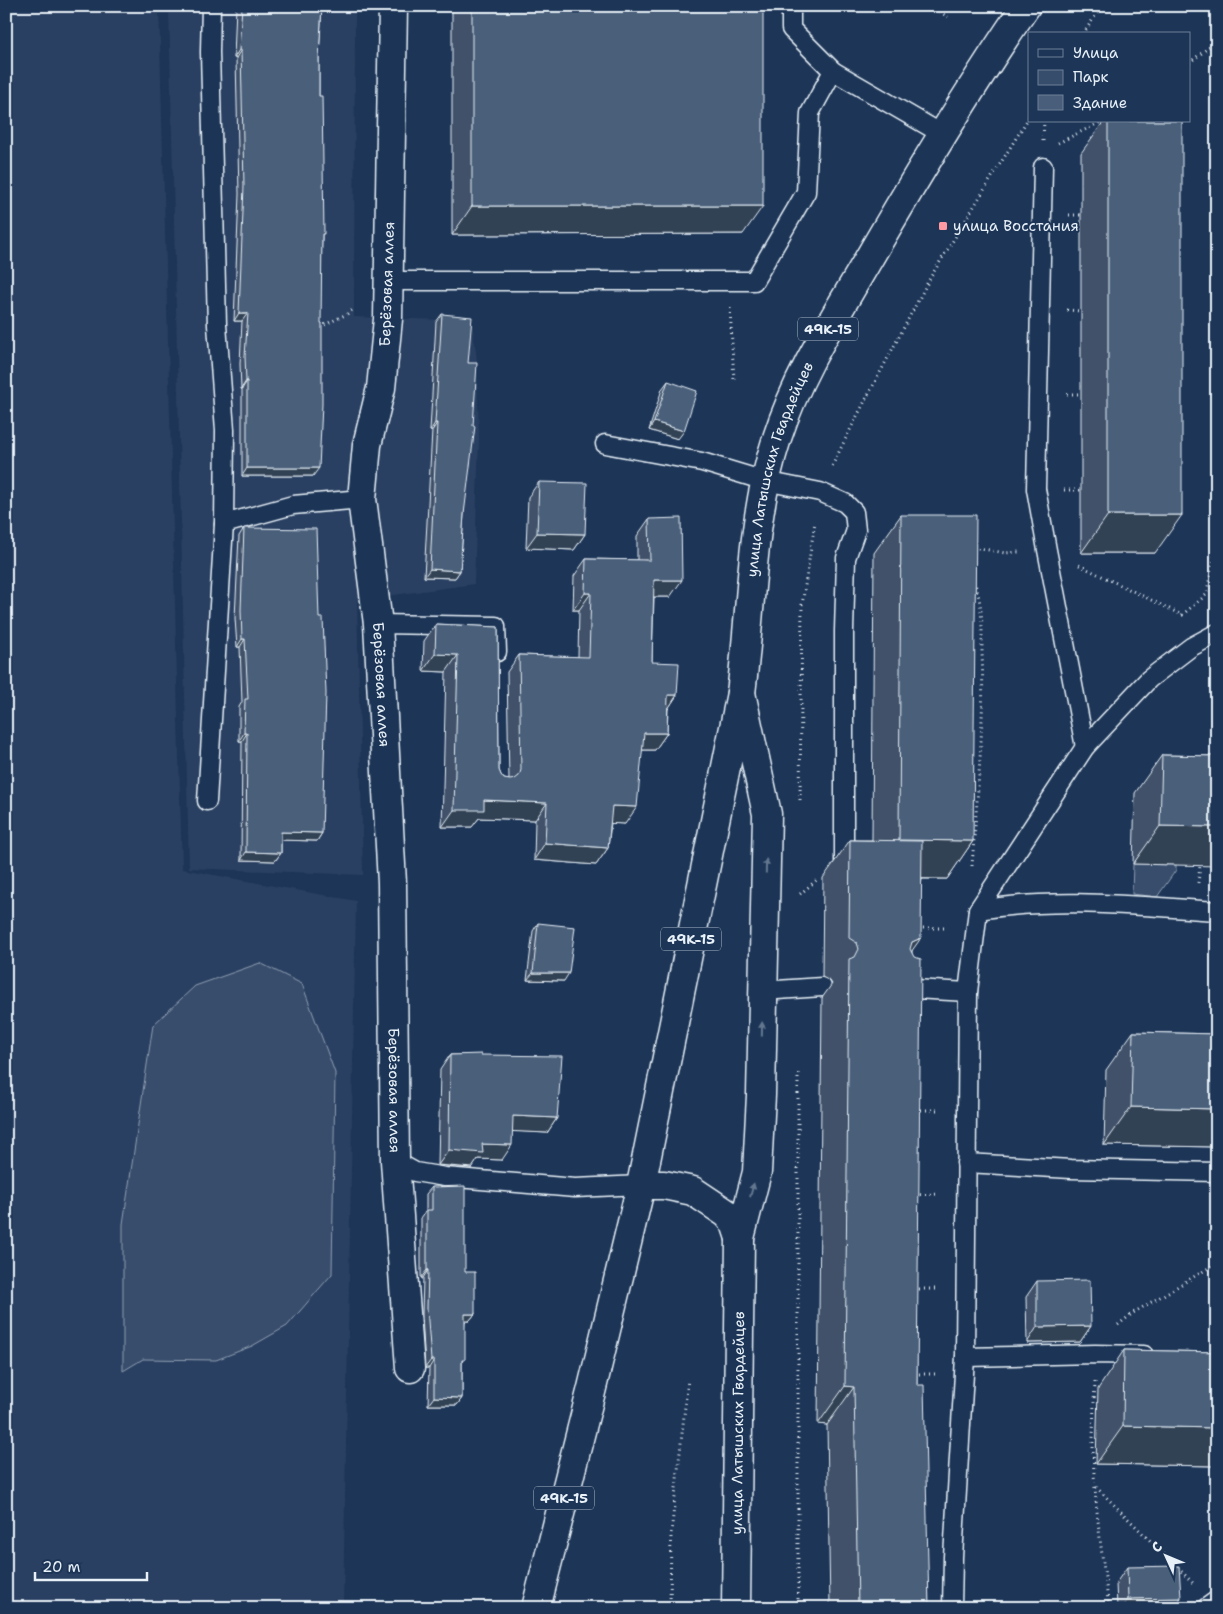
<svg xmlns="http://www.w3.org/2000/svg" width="1223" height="1614" viewBox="0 0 1223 1614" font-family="'Shantell Sans',sans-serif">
<rect width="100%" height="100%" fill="#1d3557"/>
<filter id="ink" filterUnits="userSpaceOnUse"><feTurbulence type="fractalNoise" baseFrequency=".02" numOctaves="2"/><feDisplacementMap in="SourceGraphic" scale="10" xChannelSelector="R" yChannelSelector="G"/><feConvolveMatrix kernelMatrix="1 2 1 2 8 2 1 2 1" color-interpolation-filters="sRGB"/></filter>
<g filter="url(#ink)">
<g fill="#2a4162">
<polygon points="6,6 159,6 182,869 356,901 343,1608 6,1608"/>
<polygon points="169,6 355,6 354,317 472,321 477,361 479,439 474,584 357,600 363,875 189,868"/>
</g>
<g fill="#374d6c" stroke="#909fb2">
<polygon points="1133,864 1176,865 1176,870 1157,897 1132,894"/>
<polygon points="260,963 302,984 335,1073 332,1274 287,1326 252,1346 216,1360 143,1359 123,1371 123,1224 153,1025 195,986"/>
</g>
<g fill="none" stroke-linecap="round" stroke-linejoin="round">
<g stroke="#e8f1f8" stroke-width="21">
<g id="service">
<polyline points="791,6 791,29 833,71 942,134"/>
<polyline points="1043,167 1036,489 1047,550 1085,747"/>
<polyline points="389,281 754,281 806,192 810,113 833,71"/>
<polyline points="605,444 702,462 765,481 820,492 845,503 854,512 856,530 846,558 844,631 844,868"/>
<polyline points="224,524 293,505 362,499"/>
<polyline points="378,624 496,626 497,652"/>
<polyline points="207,801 224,524 225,430 217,325 210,52 211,6"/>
<polyline points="978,910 1085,747 1149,679 1191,647 1217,633"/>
<polyline points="896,988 968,992"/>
<polyline points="762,991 822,987"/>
<polyline points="395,1161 415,1172 445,1177 575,1188 641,1185"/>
<polyline points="966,1163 1071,1169 1217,1172"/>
<polyline points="965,1357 1095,1354 1144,1355"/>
<path d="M952 1608 953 1557 965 1357 968 992 978 910C1057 897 1137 906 1217 911"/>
<polyline points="1206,1608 1217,1600"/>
</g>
</g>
<g stroke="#e8f1f8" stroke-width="31">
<g id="minor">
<path id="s1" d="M393 6 388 319 381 388 367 445 362 499 378 624 392 883 395 1161 410 1368"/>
</g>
</g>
<g stroke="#e8f1f8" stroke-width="31">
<g id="secondary">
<polyline points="641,1185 664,1185 693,1191 726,1213 735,1223 740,1238"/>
<path id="s2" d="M736 1608 740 1238 757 1172 761 1095 767 814 741 693"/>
</g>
</g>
<g stroke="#e8f1f8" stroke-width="31">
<g id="primary">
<path id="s3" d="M536 1608 592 1388 641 1185 741 693C752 608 750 521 777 438 797 376 833 320 865 265 916 177 968 90 1026 6"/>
</g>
</g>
<g stroke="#e8f1f8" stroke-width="3" stroke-dasharray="1 4" stroke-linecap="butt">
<polyline points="931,6 948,17"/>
<polyline points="954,6 954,7"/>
<polyline points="1083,34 1102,6"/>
<polyline points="1189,63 1217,41"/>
<polyline points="1043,141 1044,121"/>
<polyline points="1058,143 1103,121"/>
<polyline points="1069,215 1081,215"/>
<polyline points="730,308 734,380"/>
<polyline points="1067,310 1081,311"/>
<polyline points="320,327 347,314 354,309"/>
<polyline points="1067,394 1081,394"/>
<polyline points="832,466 854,422 930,278 1029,117"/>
<polyline points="1064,490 1081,490"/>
<polyline points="973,547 1005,553 1019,552"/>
<polyline points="1079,565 1182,615 1186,616"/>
<polyline points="1182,615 1206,595 1217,545"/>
<polyline points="800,800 802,605 815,522"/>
<path d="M972 866C977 795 985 723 982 652 982 627 983 606 975 584"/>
<polyline points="1198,883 1200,866"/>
<polyline points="800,894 818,879"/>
<polyline points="918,928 947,928"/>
<polyline points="798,1073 798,1608"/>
<polyline points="916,1110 940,1110"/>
<polyline points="915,1195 939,1194"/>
<polyline points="914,1289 938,1289"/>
<polyline points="1118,1325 1133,1313 1217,1263"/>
<polyline points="914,1374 935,1374"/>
<path d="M1095 1382C1094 1404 1093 1425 1093 1447 1094 1501 1102 1554 1109 1608"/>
<polyline points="1096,1487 1193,1583"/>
<polyline points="670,1608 671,1534 688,1379"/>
</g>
<use href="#service" stroke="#1d3557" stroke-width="18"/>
<use href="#minor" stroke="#1d3557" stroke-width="28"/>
<use href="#secondary" stroke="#1d3557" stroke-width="28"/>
<use href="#primary" stroke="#1d3557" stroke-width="28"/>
</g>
<g fill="#3f5169" stroke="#e8f1f8">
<polygon points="236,6 322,6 319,56 319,96 322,237 313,476 242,476 242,389 241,389 240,364 242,321 234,321 239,194 236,58 234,58"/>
<polygon points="452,6 763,6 743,234 452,235"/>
<polygon points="1104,121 1182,121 1155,553 1081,553 1081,153"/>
<polygon points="442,314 468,363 464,514 460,571 455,578 424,577 432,431 430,431 436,322"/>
<polygon points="668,381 678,439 649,430 662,389"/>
<polygon points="539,482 585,534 574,550 526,548 528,497"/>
<polygon points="901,515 973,841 947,879 922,879 912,952 917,1385 929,1608 830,1608 827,1425 818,1424 822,998 832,984 830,981 822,977 823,878 850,840 872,840 874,553"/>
<polygon points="649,519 670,597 654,597 652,662 677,695 668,709 667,733 655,750 642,750 625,824 611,823 608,848 596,865 534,860 535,820 479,818 472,827 442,827 446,672 423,671 424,641 436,624 498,627 499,770 501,775 504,779 509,780 507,672 519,655 578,657 579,610 573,610 574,576 586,559 637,560 637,536"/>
<polygon points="244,528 322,833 317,841 281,840 281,853 275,861 241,860 242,741 239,741 239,707 242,702 240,647 237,647 235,618 239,536"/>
<polygon points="1162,755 1217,756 1133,864 1135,793"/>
<polygon points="538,923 564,981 527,980 533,931"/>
<polygon points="1133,1032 1217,1034 1217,1147 1104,1145 1106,1070"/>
<polygon points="450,1055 481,1055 557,1118 547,1133 512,1131 502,1160 478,1159 472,1168 438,1165 440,1070"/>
<polygon points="432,1187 465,1272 475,1314 469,1321 465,1321 462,1365 462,1398 457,1405 428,1405 429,1368 425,1368 422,1315 423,1278 421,1278 421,1218 426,1211 426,1194"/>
<polygon points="1037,1281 1091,1326 1080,1342 1027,1343 1026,1297"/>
<polygon points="1124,1350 1217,1352 1217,1466 1096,1464 1098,1389"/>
<polygon points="1127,1567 1174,1608 1117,1608 1116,1583"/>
</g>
<g fill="#334255" stroke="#e8f1f8">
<polygon points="239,50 241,50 236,58 234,58"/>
<polygon points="472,206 763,206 743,234 452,235"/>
<polygon points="239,313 248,313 242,321 234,321"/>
<polygon points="246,381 247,381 242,389 241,389"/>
<polygon points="654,422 684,431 678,439 649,430"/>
<polygon points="435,423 437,423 432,431 430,431"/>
<polygon points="247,468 319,468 313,476 242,476"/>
<polygon points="1108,515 1182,515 1155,553 1081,553"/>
<polygon points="537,533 585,534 574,550 526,548"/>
<polygon points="430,569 460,571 455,578 424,577"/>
<polygon points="654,580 682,580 670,597 642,597"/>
<polygon points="585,593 591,593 579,610 573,610"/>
<polygon points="242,639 245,639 240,647 237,647"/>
<polygon points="435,654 458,655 446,672 423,671"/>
<polygon points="668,695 677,695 666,712"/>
<polygon points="244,733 247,733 242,741 239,741"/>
<polygon points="644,733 667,733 655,750 632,750"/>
<polygon points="484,800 547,803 535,820 479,818 472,827 442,827 454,810"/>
<polygon points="612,806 637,807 625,824 600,823"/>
<polygon points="1160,826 1217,827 1217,866 1133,864"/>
<polygon points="281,832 322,833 317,841 276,840"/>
<polygon points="899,840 973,841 947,879 872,878"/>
<polygon points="545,843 608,848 596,865 534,860"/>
<polygon points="246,852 281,853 275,861 241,860"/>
<polygon points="921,938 894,976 912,942"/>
<polygon points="533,973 569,973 564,981 527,980"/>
<polygon points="1131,1107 1217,1109 1217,1147 1104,1145"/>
<polygon points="513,1116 557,1118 547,1133 502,1131"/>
<polygon points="482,1144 512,1145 502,1160 478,1159 472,1168 438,1165 449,1150"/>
<polygon points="427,1270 428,1270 423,1278 421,1278"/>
<polygon points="465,1314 475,1314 469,1321 460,1321"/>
<polygon points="1091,1326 1080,1342 1027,1343 1037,1327"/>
<polygon points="431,1360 434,1360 429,1368 425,1368"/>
<polygon points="845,1386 854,1387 827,1425 818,1424"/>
<polygon points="434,1397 462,1398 457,1405 428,1405"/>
<polygon points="1123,1426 1217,1428 1217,1466 1096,1464"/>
<polygon points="1181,1598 1174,1608 1122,1608 1128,1599"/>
</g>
<g fill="#495e7a" stroke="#e8f1f8">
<polygon points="242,6 322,6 319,56 319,96 322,96 324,234 322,234 321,323 322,323 322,404 319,468 247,468 247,381 246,381 245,356 248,313 239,313 244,186 241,50 239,50"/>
<rect x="472" y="6" width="291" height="200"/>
<rect x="1108" y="121" width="74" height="394"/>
<polygon points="442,314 472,317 468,363 477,363 473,426 475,426 464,514 460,571 430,569 437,423 435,423"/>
<polygon points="668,381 697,391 684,431 654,422"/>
<polygon points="539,482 587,483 585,534 537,533"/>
<polygon points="901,515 976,515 973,841 899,840"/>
<polygon points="681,518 682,580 654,580 652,662 679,663 677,695 668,695 667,733 644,733 637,807 612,806 608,848 545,843 547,803 484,800 484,810 454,810 458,655 435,654 436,624 498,627 499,770 501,775 504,779 510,780 515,779 519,776 521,770 519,655 589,657 591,593 585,593 586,559 650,560 649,519"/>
<polygon points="244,528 316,529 319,618 323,618 326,693 322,833 281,832 281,853 246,852 247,733 244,733 245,699 248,699 245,639 242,639 241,610"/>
<polygon points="1162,755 1217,756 1217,827 1160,826"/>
<polygon points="850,840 922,841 921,938 912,942 910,949 914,957 921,959 917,1385 924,1385 929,1608 858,1608 854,1387 845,1386 849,959 855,957 859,949 857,943 849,938"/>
<polygon points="538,923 575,927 569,973 533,973"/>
<polygon points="1133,1032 1217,1034 1217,1109 1131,1107"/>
<polygon points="481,1054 481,1055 562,1056 557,1118 513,1116 512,1145 482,1144 483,1153 449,1150 450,1055"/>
<polygon points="465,1186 465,1272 475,1272 475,1314 465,1314 465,1360 462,1360 462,1398 434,1397 434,1360 431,1360 427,1308 428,1270 427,1270 427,1210 432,1210 432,1187"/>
<polygon points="1090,1280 1091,1326 1037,1327 1037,1281"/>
<polygon points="1124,1350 1217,1352 1217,1428 1123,1426"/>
<polygon points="1179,1566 1181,1598 1128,1599 1127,1567"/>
</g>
<defs><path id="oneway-solid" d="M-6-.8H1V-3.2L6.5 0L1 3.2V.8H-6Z" transform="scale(1.25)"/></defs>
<g fill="#64778f">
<use href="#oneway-solid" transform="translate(766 866) rotate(-89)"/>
<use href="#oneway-solid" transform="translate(762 1029) rotate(-89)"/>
<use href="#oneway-solid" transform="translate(752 1190) rotate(-75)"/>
</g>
</g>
<rect fill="#ff9aa2" stroke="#1d3557" stroke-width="2" x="938" y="221" width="10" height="10" rx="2.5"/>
<g text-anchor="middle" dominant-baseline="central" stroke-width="4" stroke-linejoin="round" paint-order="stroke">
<g fill="#1d3557" stroke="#abb9c8" stroke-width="1">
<rect x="798" y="317.5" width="60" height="23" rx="4"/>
<rect x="661" y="927.5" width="60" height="23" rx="4"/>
<rect x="534" y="1486.5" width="60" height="23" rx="4"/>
</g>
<g font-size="14" font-weight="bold" fill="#e8f1f8">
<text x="828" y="329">49К-15</text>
<text x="691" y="939">49К-15</text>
<text x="564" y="1498">49К-15</text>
</g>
<g font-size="15" fill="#e8f1f8" stroke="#1d3557" text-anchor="start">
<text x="953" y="226">улица Восстания</text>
</g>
<g font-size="15" fill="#e8f1f8" stroke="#1d3557">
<text transform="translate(387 284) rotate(-88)">Берёзовая аллея</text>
<text stroke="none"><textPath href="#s3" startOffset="1166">улица Латышских Гвардейцев</textPath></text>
<text stroke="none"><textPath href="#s1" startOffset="682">Берёзовая аллея</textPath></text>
<text stroke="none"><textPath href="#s1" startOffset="1088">Берёзовая аллея</textPath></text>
<text stroke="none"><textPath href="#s2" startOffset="185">улица Латышских Гвардейцев</textPath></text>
</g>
</g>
<rect width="1223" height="1614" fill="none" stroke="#1d3557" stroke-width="25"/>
<rect x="12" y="12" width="1198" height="1589" fill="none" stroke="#e8f1f8" stroke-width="2" filter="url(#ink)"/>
<rect x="1028" y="32" width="162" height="90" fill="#1d3557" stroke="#6e8097"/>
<rect x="1038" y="49" width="25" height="8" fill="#1d3557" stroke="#6e8097"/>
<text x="1073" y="58" font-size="15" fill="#e8f1f8">Улица</text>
<rect x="1038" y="70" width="25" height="15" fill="#374d6c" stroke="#6e8097"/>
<text x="1073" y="82" font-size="15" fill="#e8f1f8">Парк</text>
<rect x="1038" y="95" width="25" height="15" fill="#495e7a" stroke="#6e8097"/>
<text x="1073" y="108" font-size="15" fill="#e8f1f8">Здание</text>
<g transform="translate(1166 1556) rotate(314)" stroke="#1d3557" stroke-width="4" paint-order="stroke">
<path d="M0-4L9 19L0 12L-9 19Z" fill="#e8f1f8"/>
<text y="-8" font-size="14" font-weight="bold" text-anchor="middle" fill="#e8f1f8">С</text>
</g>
<path d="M35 1572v8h112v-8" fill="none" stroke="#e8f1f8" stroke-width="2.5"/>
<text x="42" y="1572" font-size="15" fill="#e8f1f8" stroke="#1d3557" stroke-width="4" paint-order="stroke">20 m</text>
</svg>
